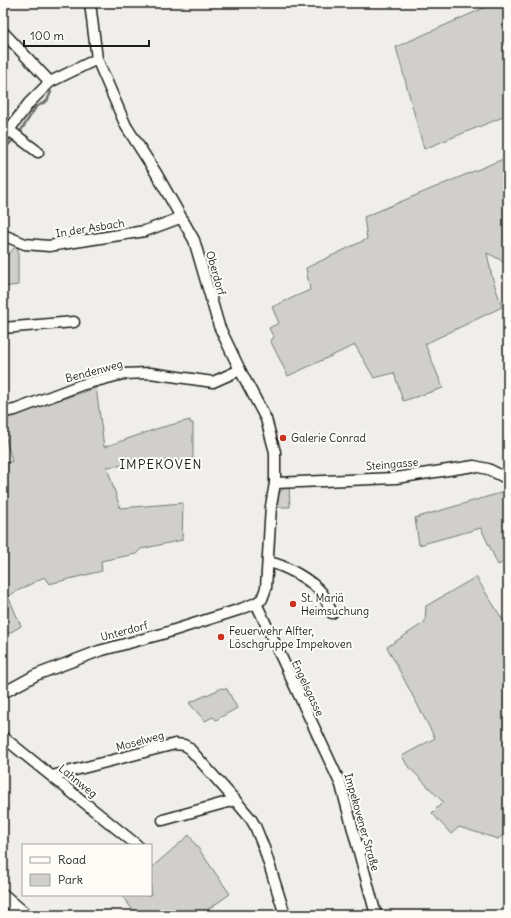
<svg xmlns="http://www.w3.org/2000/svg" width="511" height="918" viewBox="0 0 511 918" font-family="Delius,sans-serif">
<rect width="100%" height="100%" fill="#f0eeea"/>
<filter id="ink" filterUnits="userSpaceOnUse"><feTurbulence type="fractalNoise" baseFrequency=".025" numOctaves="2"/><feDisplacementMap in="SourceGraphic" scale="8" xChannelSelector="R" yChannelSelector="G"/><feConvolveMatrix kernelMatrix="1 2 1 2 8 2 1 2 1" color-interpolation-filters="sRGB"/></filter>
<g filter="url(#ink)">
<g fill="#d0cfcc" stroke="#767674">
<polygon points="495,3 508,3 508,115 424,149 396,47"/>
<polygon points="508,157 508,266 499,259 487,253 492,277 502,307 425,344 443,388 403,401 394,373 374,378 355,345 288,376 270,340 274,338 269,328 279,323 272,307 310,290 306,268 367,239 364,217"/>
<polygon points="15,247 18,248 18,285 3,287 3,260"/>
<polygon points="96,387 104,447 159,428 190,420 190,423 193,423 193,461 160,461 107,467 120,508 183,503 182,540 141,549 136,554 101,561 102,571 49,584 44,577 8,596 21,626 3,637 3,464 12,461 3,428 3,418 90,390"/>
<path d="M289 487 290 507H275C277 498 278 489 289 487Z"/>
<polygon points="507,491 508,495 508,560 498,565 481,528 419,545 415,518"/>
<polygon points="476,577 508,628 508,839 503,835 498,839 459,827 451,834 432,813 443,802 407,765 402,756 435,738 387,647 425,622 426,606"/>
<polygon points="222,688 227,689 237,708 216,720 213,717 205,721 189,703"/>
<polygon points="189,835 230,894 200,915 137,915 121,895 151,895 151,868"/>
</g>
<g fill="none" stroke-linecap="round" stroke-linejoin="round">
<g stroke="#706f6d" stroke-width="2.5">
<polyline points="20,132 36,107 47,101 51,92"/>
<polyline points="3,150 13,140"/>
</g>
<g stroke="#1c1c1c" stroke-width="13">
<g id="minor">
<polyline points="3,32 50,82"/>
<polyline points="9,130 38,152"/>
<polyline points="3,138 29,103 50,82 97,59"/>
<polyline points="3,235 25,244 49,246 145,231 180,218"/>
<polyline points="3,328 74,322"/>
<polyline points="3,412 15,410 81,385 123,374 150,373 213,382 240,370"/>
<polyline points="275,483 396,478 474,466 488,469 508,479"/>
<path d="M268 562C285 565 311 580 322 593 326 599 329 607 332 613"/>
<polyline points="256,603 341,785 376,915"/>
<polyline points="3,693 36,675 99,651 162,634 241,609 256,603 262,599 266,588 271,506 275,483 275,452 266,419 240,370 219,326 194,240 156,173 126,126 97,59 90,3"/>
<polyline points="3,737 137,845"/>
<polyline points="52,776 175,744 184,745 188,747 235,800 251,819 255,826 264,848 285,915"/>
<polyline points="163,820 235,800"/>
</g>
</g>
<g stroke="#1c1c1c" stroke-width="16">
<polyline id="tertiary" points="3,896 25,915"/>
</g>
<use href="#minor" stroke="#fdfcf7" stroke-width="10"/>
<use href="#tertiary" stroke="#fdfcf7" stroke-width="13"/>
</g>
</g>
<g fill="#c8321e" stroke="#fdfcf7" stroke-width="1.5">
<circle cx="283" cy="438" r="4"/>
<circle cx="293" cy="604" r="4"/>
<circle cx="221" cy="637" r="4"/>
</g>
<g text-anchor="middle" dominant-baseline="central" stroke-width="4" stroke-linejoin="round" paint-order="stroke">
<g font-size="11" fill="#1c1c1c" stroke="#fdfcf7">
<text transform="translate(90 228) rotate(-9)">In der Asbach</text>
<text transform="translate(216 273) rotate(74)">Oberdorf</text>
<text transform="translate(94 371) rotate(-15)">Bendenweg</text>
<text transform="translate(392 464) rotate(-5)">Steingasse</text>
<text transform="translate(124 631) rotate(-15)">Unterdorf</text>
<text transform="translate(308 688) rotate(65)">Engelsgasse</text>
<text transform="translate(140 741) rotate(-15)">Moselweg</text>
<text transform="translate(78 781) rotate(39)">Lahnweg</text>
<text transform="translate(362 822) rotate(74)">Impekovener Straße</text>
</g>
<g font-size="11" fill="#1c1c1c" stroke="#fdfcf7" text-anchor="start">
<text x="291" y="438">Galerie Conrad</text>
<text x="301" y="598">St. Mariä<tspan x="301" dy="13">Heimsuchung</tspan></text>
<text x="229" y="631">Feuerwehr Alfter,<tspan x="229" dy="13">Löschgruppe Impekoven</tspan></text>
</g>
<g font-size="13" letter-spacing="1" fill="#1c1c1c" stroke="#fdfcf7">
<text x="161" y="464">IMPEKOVEN</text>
</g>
</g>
<rect width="511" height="918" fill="none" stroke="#fdfcf7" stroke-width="16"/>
<rect x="8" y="8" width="495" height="902" fill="none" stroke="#1c1c1c" stroke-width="1.5" filter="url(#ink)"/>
<rect x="22" y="844" width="130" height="52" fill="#fdfcf7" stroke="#a3a29f"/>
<rect x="30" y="857" width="20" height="6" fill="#fdfcf7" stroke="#a3a29f"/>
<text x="58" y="864" font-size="12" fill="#1c1c1c">Road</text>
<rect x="30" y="874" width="20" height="12" fill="#d0cfcc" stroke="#a3a29f"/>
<text x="58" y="884" font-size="12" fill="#1c1c1c">Park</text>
<path d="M24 40v6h125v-6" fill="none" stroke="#1c1c1c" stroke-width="2"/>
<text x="30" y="40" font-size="12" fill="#1c1c1c" stroke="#fdfcf7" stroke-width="3" paint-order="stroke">100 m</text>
</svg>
